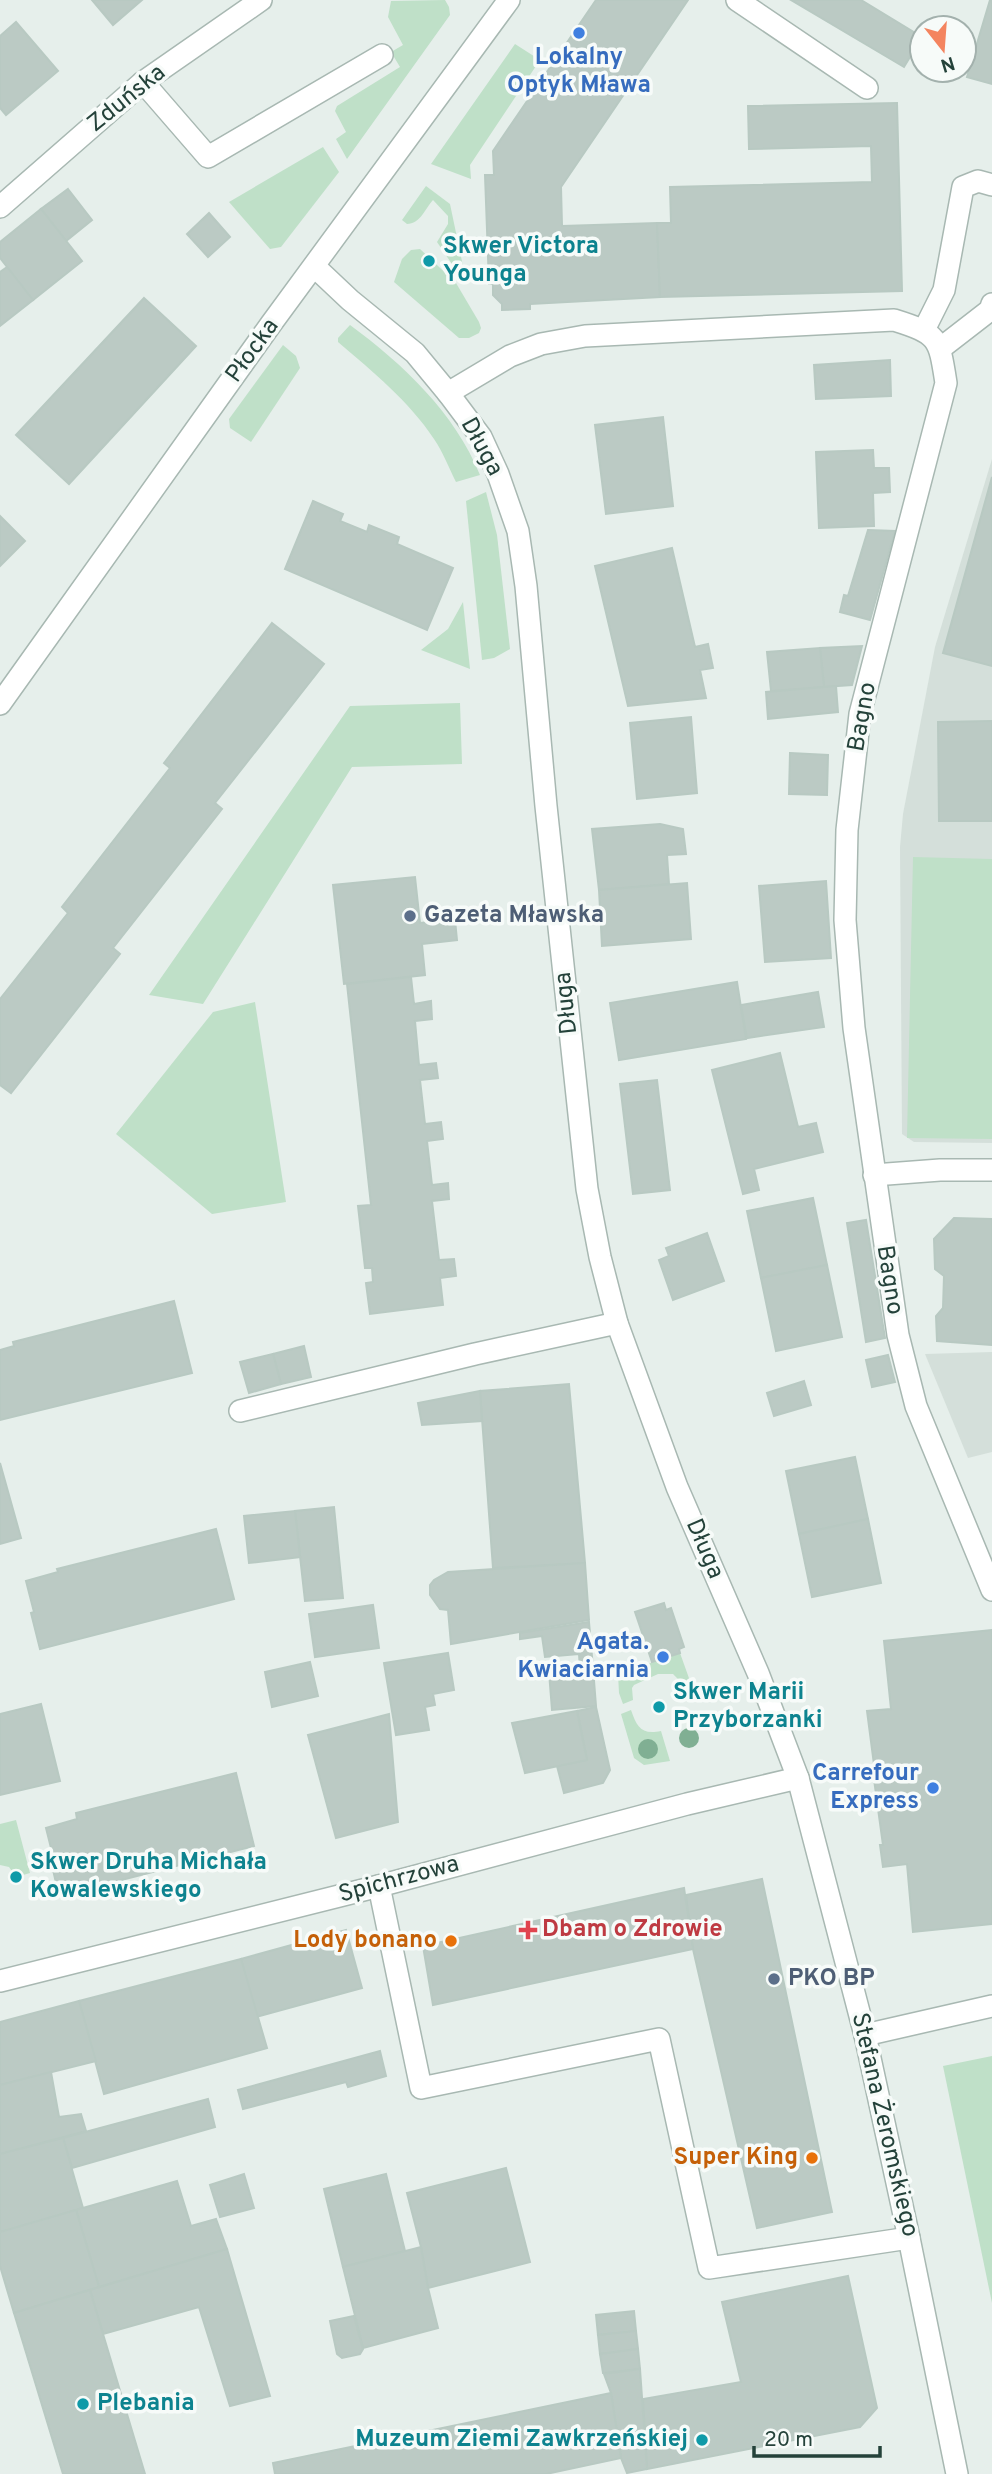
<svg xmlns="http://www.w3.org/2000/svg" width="992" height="2474" viewBox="0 0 992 2474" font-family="Overpass,sans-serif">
<rect width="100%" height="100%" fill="#e6efeb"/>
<g fill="#d4dfda">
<polygon points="992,459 992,1143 914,1142 902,1134 900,847 903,814 935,647"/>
<polygon points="992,1352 992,1452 968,1458 925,1354"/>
</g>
<g fill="#bfe0c8">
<polygon points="445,0 449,7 450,15 347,159 336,139 346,132 335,111 337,106 400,67 391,52 403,45 388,17 391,1"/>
<polygon points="515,44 540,60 470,165 471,179 431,164"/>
<polygon points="323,147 339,172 281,247 270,249 229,202"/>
<path d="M426 186 450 204 464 271 454 267 437 242 448 224V216L433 200C425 209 420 224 407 224L402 220Z"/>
<polygon points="420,249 456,283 479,322 481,328 479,333 469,338 459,338 394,282 402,259 411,250"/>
<path d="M350 325C403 364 455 413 480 475L456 482C449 468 443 452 434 439 409 401 372 371 338 342V338Z"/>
<polygon points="283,345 296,356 300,368 251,442 230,428 229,419"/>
<polygon points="486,492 497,535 510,649 494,658 482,660 466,501"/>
<polygon points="463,602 470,669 421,650 448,629"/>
<polygon points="460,703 462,764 352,767 203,1004 149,995 350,706"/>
<polygon points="913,857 992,859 992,1139 907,1138"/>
<polygon points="255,1002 286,1202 212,1214 116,1134 213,1012"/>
<polygon points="680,1653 690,1681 682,1683 673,1674 658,1674 634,1685 632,1688 633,1700 623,1704 619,1693 618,1674"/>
<path d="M631 1710C637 1727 641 1735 661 1731L670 1761 644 1765 634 1758 621 1714Z"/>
<polygon points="16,1820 30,1873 16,1877 9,1867 0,1865 0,1824"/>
<polygon points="992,2056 992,2303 943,2066"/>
</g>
<g fill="#bbcac4" stroke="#b8c9c2" stroke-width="2">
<polygon points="92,0 142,0 113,25"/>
<polygon points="596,0 688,0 561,187 562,226 657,223 660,297 530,304 530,309 502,310 502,304 493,295 493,284 489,284 485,175 494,175 493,151"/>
<polygon points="791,0 861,0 922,37 904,67"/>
<polygon points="990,0 992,0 992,84 967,77"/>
<polygon points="16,22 58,71 6,115 0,108 0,36"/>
<polygon points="897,103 902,291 660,297 657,223 671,223 670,187 872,182 871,146 749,149 748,106"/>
<polygon points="68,189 92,220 66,241 41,209"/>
<polygon points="41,209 82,261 33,300 0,258 0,242"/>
<polygon points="209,213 230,237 208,257 187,234"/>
<polygon points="7,267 33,300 0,326 0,272"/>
<polygon points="144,298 196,346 69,484 16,435"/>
<polygon points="890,360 891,396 816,399 814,365"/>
<polygon points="663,417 673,506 606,514 595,425"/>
<polygon points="873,450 874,468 889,468 890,492 873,493 874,526 819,528 816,452"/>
<polygon points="992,477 992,666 943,653"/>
<polygon points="313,501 343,514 340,521 367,532 369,525 399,537 397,544 453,568 427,630 285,569"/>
<polygon points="0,516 25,541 0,566"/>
<polygon points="868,530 895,531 870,620 840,612 844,595 848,596"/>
<polygon points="672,548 695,647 708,644 713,668 700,670 706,698 628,706 595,566"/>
<polygon points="272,623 324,664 215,803 222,809 113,948 120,954 11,1093 0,1085 0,999 68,913 62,907 170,768 164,763"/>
<polygon points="862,646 852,685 824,687 820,648"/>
<polygon points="820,648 824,687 771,691 767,652"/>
<polygon points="836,686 838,712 768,719 766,692"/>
<polygon points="691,717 697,793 637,799 630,723"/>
<polygon points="992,721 992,821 939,821 938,722"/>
<polygon points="790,753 828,755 827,795 789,794"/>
<polygon points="660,824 683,829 686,854 667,855 669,884 599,890 592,829"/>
<polygon points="415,877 420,923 429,922 428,913 454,910 457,940 422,944 425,975 344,984 333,885"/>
<polygon points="826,881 831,958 765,962 759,886"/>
<polygon points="687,883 691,939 602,946 599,890"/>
<polygon points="411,977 414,1004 431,1001 432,1019 415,1021 419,1065 436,1063 438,1078 420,1080 425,1124 441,1122 443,1139 427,1141 432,1185 448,1183 449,1199 432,1201 439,1260 454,1259 456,1276 440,1278 443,1305 370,1314 366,1283 373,1282 372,1268 365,1268 358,1206 371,1205 347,984"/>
<polygon points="737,982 746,1039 619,1060 610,1003"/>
<polygon points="818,992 824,1027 747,1038 741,1005"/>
<polygon points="780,1053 798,1127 816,1123 823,1152 754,1169 759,1190 743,1194 712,1070"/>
<polygon points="657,1080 670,1190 633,1194 620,1084"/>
<polygon points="813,1198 827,1265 761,1278 747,1211"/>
<polygon points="954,1218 992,1219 992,1345 937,1341 936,1316 943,1308 944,1276 935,1269 934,1239"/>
<polygon points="866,1220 885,1338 866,1342 847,1223"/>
<polygon points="707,1233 724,1281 673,1300 659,1260 669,1256 666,1248"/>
<polygon points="827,1265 842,1337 776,1351 761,1278"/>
<polygon points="174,1301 192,1373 0,1420 0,1350 14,1346 13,1342"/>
<polygon points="304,1346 311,1377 281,1384 273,1354"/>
<polygon points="273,1354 281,1384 249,1393 240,1362"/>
<polygon points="888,1355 895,1382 872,1387 866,1360"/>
<polygon points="804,1381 811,1405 774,1416 767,1393"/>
<polygon points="569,1384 585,1563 493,1568 480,1391"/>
<polygon points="480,1391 482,1421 422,1425 418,1403"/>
<polygon points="855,1457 868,1519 799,1534 786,1471"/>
<polygon points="0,1463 21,1538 0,1544"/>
<polygon points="334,1507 343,1598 305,1601 295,1511"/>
<polygon points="295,1511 300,1557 249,1563 244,1516"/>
<polygon points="868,1519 881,1583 812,1597 799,1534"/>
<polygon points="216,1529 234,1599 40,1649 31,1613 34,1612 26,1581 58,1572 57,1569"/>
<polygon points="585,1563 589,1620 451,1644 448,1610 440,1609 430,1595 430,1585 434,1580 448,1572"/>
<polygon points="664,1603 666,1610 671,1608 684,1647 679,1649 680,1653 652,1662 635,1612"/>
<polygon points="373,1605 379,1648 315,1657 309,1614"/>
<polygon points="589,1622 593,1668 580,1669 579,1654 545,1657 542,1636 520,1639 520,1633"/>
<polygon points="992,1630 992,1924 913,1932 907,1864 883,1867 880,1845 883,1845 873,1772 875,1772 867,1711 891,1709 884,1641"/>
<polygon points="448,1653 454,1690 433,1694 435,1705 425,1707 429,1730 396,1735 384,1663"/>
<polygon points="310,1662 318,1696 272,1707 265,1672"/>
<polygon points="593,1668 596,1706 552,1710 549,1672"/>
<polygon points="41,1704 60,1781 0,1795 0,1714"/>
<polygon points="596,1707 610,1770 603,1783 564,1793 557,1766 587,1760 577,1711"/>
<polygon points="577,1711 587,1760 525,1773 512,1723"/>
<polygon points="389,1714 398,1822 336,1838 308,1735"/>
<polygon points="236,1773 254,1846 59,1896 51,1861 54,1860 46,1828 77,1819 76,1813"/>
<polygon points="762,1879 832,2212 757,2228 693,1949 686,1895"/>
<polygon points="684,1888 693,1949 433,2005 423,1946"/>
<polygon points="346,1930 362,1988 256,2017 241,1959"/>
<polygon points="241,1959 267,2048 104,2094 79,2001"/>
<polygon points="79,2001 96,2061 0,2085 0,2022"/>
<polygon points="380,2051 386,2076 348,2087 346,2082 243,2109 238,2090"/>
<polygon points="51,2072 59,2117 81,2114 86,2131 0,2154 0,2085"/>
<polygon points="208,2099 215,2127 72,2168 63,2138"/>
<polygon points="63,2138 83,2208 0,2232 0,2154"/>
<polygon points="506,2168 530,2262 428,2288 421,2247 407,2193"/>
<polygon points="244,2174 254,2208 220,2217 210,2185"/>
<polygon points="386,2174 405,2251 343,2267 324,2189"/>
<polygon points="177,2181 191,2226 216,2219 227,2249 99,2287 76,2210"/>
<polygon points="76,2210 99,2287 14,2313 0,2266 0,2232"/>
<polygon points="421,2247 428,2288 438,2328 363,2348 343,2267"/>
<polygon points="227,2249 270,2396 230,2406 199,2307 103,2334 90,2290"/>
<polygon points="848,2276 877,2408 860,2427 647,2469 643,2399 741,2382 722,2302"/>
<polygon points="90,2290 103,2334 145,2474 63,2474 14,2313"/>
<polygon points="634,2311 636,2331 598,2335 596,2315"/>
<polygon points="354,2316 363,2349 360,2354 342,2358 337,2354 330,2321"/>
<polygon points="636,2331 638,2349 600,2354 598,2335"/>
<polygon points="638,2349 640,2369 603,2373 600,2354"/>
<polygon points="640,2369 647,2469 627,2473 621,2458 611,2393 604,2374"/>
<polygon points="611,2393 621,2458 546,2474 275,2474 273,2463"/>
</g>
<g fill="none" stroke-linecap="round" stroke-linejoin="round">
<g stroke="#a8b8b2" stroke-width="24">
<g id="lane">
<polyline points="737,0 867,88"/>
<polyline points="143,82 208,157 382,55"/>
<polyline points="924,330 944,290 963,187 978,181 992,185"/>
<polyline points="941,348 990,310 992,304"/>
<polyline points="240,1411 475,1354 617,1323"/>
<polyline points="379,1886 421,2088 659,2039 709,2268 909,2238"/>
</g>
</g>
<g stroke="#a8b8b2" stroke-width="24">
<g id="street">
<polyline points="0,207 143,82 261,0"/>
<polyline points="315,267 350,300 415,353 448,393 481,437 498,474 518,531 526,586 546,806 587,1189 600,1257 617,1323 677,1487 758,1673 798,1778 865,2035 909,2238 957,2474"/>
<path d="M448 393 510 356 541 344 585 336 894 320C939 334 939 338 946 383L860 714 847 830 845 920 854 1028 898 1335 916 1406 992 1590"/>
<polyline points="0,704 271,324 509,0"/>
<polyline points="874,1175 940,1170 992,1170"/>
<polyline points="0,1981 379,1886 687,1804 798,1778"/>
<polyline points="865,2035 992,2006"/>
</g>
</g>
<use href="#lane" stroke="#fff" stroke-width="21"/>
<use href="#street" stroke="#fff" stroke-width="21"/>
</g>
<g fill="#80af93">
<circle cx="689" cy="1738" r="10"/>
<circle cx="648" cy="1749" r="10"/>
</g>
<g fill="#3f7fe0" stroke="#f7fbf9" stroke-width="2.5">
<circle cx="579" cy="33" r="7"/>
<circle cx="663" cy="1657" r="7"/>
<circle cx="933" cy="1788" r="7"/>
</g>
<g fill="#0f9aa8" stroke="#f7fbf9" stroke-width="2.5">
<circle cx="429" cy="261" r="7"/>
<circle cx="659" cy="1707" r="7"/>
<circle cx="16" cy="1877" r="7"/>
<circle cx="83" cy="2404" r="7"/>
<circle cx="702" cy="2440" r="7"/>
</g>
<g fill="#5c6f8a" stroke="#f7fbf9" stroke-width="2.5">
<circle cx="410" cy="916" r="7"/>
<circle cx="774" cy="1979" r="7"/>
</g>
<path fill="#e0444e" stroke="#f7fbf9" stroke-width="2.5" d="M524.5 1919.5h7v7h7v7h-7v7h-7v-7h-7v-7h7z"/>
<g fill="#e8710a" stroke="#f7fbf9" stroke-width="2.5">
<circle cx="451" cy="1941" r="7"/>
<circle cx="812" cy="2158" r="7"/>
</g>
<g text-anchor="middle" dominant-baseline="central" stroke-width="7" stroke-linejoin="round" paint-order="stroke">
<g font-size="24" font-weight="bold" fill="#366cbe" stroke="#f7fbf9" text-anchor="end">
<text x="579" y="58" text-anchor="middle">Lokalny<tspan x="579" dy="28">Optyk Mława</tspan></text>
<text x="649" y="1643">Agata.<tspan x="649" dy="28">Kwiaciarnia</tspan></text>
<text x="919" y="1774">Carrefour<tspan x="919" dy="28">Express</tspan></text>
</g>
<g font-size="24" fill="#24423a" stroke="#f7fbf9">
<text transform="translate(127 99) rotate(-39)">Zduńska</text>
<text transform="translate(253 351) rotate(-54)">Płocka</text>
<text transform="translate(481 447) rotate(61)">Długa</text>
<text transform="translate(863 717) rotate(-80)">Bagno</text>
<text transform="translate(567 1003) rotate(-96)">Długa</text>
<text transform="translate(889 1280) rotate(81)">Bagno</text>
<text transform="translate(704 1549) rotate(67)">Długa</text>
<text transform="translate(399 1880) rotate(-15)">Spichrzowa</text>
<text transform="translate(884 2125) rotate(77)">Stefana Żeromskiego</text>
</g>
<g font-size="24" font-weight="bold" fill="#0d838f" stroke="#f7fbf9" text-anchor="start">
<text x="443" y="247">Skwer Victora<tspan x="443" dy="28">Younga</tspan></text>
<text x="673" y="1693">Skwer Marii<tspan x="673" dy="28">Przyborzanki</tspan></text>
<text x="30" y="1863">Skwer Druha Michała<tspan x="30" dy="28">Kowalewskiego</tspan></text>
<text x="97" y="2404">Plebania</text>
<text x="688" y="2440" text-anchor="end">Muzeum Ziemi Zawkrzeńskiej</text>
</g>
<g font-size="24" font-weight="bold" fill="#4e5e75" stroke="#f7fbf9" text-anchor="start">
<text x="424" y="916">Gazeta Mławska</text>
<text x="788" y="1979">PKO BP</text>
</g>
<g font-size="24" font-weight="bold" fill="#be3a42" stroke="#f7fbf9" text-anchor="start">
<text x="542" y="1930">Dbam o Zdrowie</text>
</g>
<g font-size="24" font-weight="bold" fill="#c56008" stroke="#f7fbf9" text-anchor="end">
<text x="437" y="1941">Lody bonano</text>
<text x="798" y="2158">Super King</text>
</g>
</g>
<g transform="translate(943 49) rotate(163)"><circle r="33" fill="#f7fbf9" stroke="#a3b1ad" stroke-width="2"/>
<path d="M0-5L12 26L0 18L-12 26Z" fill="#f4845f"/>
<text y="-10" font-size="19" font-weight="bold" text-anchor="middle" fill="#24423a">N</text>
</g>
<path d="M754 2446v10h126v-10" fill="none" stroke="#24423a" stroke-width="3.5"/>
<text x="764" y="2446" font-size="21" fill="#24423a" stroke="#f7fbf9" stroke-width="5" paint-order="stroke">20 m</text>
</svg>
